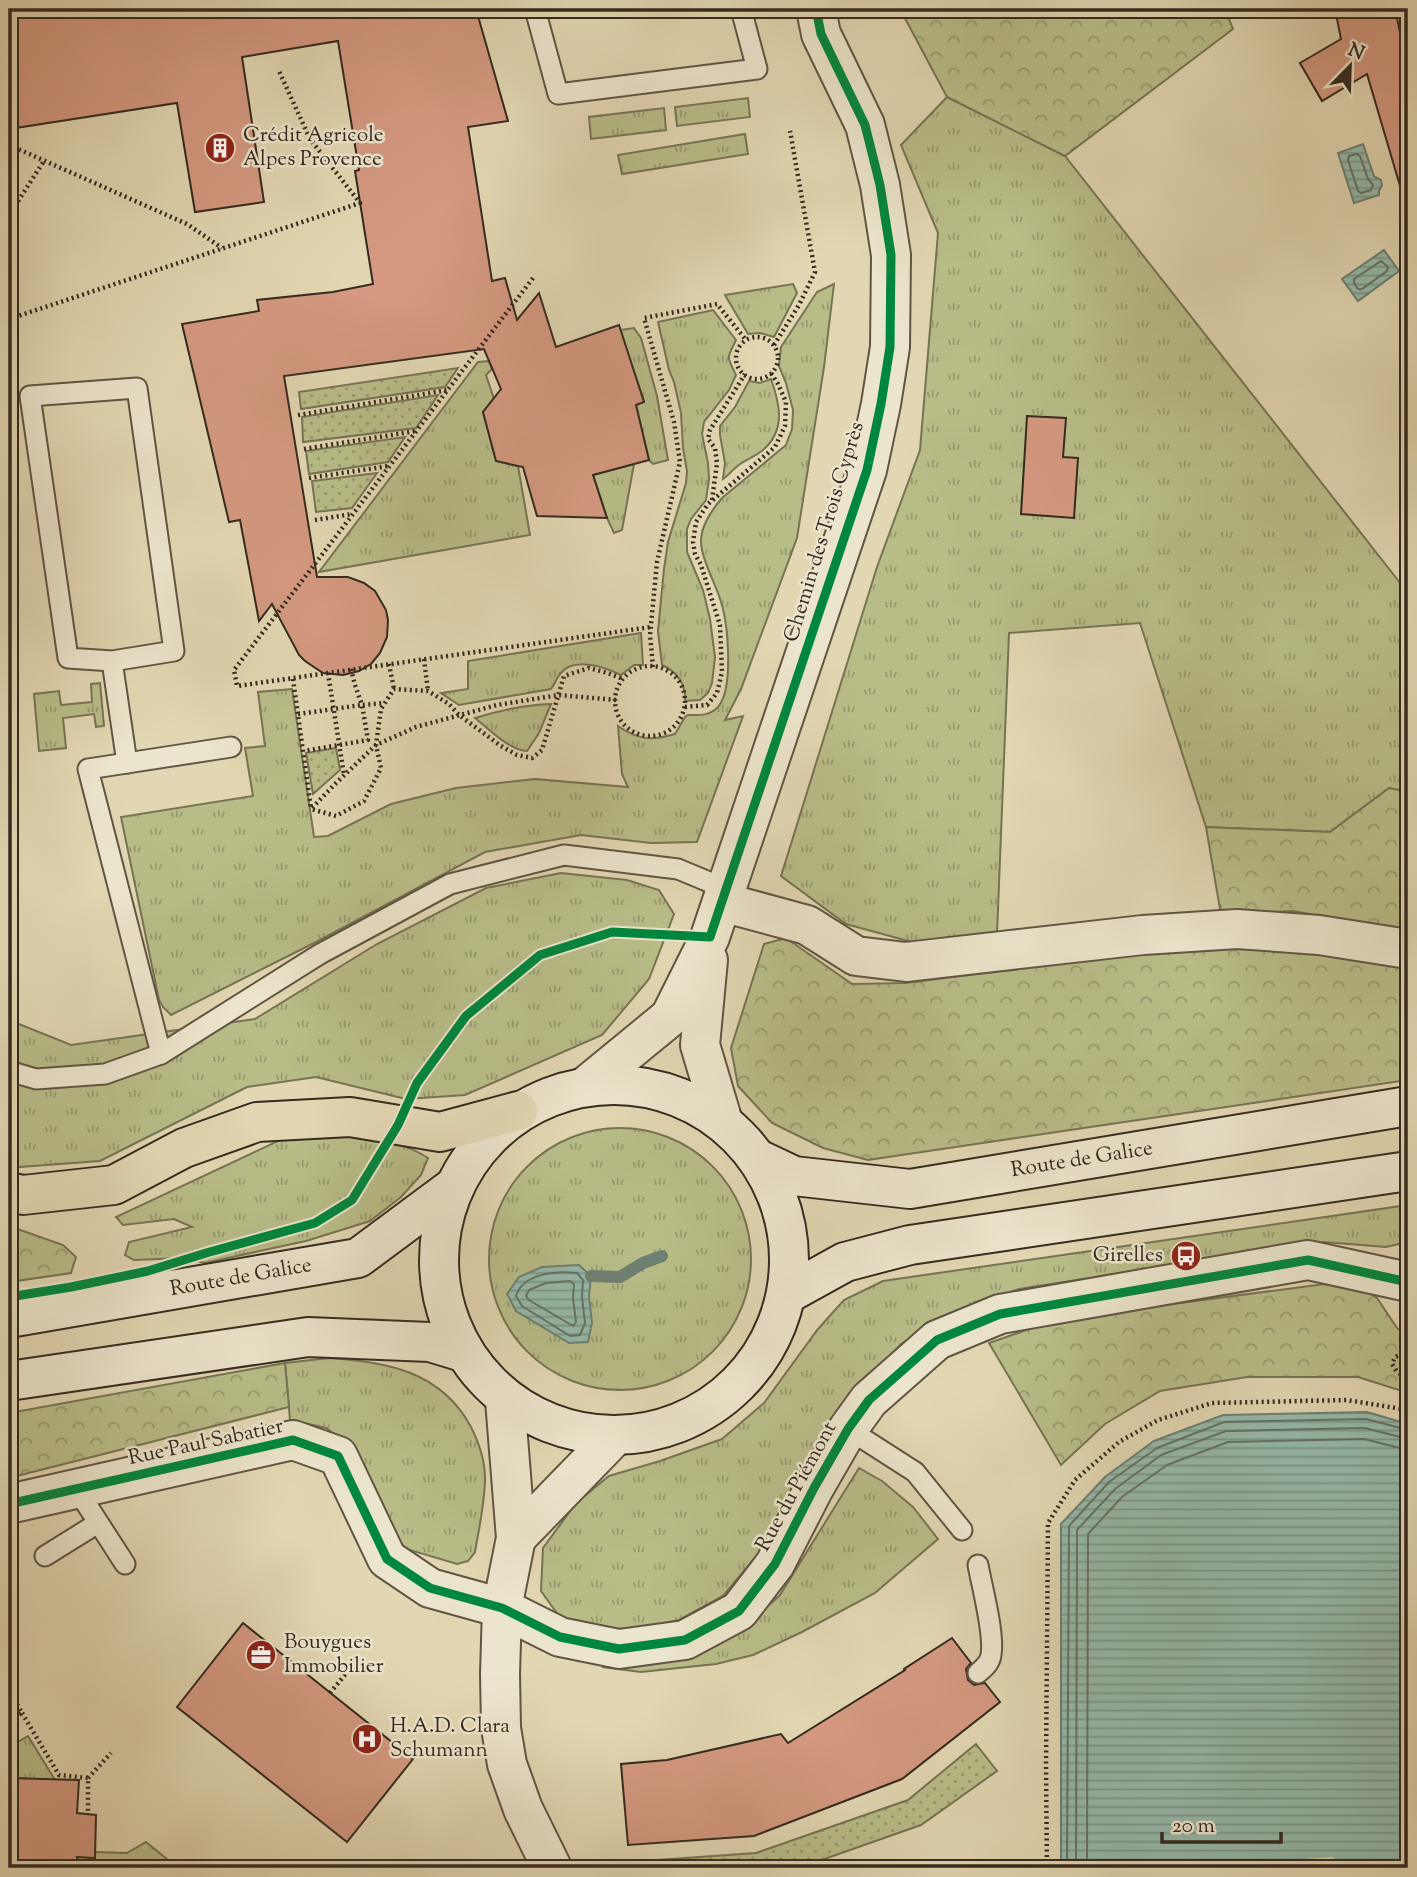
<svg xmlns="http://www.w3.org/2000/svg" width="1417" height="1877" viewBox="0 0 1417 1877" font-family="'Sorts Mill Goudy',serif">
<defs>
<pattern id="grass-tufts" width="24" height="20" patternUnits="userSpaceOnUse" patternTransform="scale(1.75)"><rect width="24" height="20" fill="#b8bd88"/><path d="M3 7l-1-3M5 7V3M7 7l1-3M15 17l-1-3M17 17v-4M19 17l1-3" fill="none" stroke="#969a6f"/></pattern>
<pattern id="forest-crowns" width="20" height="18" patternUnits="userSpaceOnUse" patternTransform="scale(1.75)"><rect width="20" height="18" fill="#b8bd88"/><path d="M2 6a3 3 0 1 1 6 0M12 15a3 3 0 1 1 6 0" fill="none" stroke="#969a6f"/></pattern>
<pattern id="park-dots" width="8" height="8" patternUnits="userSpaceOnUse" patternTransform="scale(1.75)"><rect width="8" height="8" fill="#b8bd88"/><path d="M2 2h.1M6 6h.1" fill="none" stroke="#969a6f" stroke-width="1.8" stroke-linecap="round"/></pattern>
<pattern id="water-rules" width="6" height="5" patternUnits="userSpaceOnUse" patternTransform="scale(1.75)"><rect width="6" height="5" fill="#95baab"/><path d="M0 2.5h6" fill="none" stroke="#7a978b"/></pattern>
</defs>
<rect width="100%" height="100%" fill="#e2d7b2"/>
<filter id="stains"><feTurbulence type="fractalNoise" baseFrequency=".00286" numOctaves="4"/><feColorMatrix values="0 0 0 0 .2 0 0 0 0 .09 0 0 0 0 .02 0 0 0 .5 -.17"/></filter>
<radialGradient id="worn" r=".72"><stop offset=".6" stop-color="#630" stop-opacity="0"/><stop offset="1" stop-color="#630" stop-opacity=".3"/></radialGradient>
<g fill="url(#grass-tufts)" stroke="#767454" stroke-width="2">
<polygon points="947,97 1065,156 1408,593 1408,792 1389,788 1330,832 1206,827 1140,623 1009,633 997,934 919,944 846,924 781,876 877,567 920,450 938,233 901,145"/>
<polygon points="748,98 750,117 677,126 675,107"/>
<polygon points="664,108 666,130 591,139 589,117"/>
<polygon points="745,134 748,154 622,174 618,155"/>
<polygon points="793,284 797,293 774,337 760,333 748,334 725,295"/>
<path d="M834 284 824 367 797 538 741 689 725 720 743 716 697 842 651 843 581 835 485 852 318 941 171 1015 163 1007 159 1000 121 817 253 796 245 748 265 746 258 692 292 689 314 837 328 836 391 804 456 788 535 779 628 787 622 774 618 726C638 740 652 741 675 734L685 717 688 715C699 715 710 716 718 707 734 689 728 624 721 602 716 584 701 559 701 541 701 525 712 510 722 498L786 445 792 429 793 410 786 383 779 366 781 347 817 292Z"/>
<path d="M713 310 736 340C727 359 726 355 736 375L729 390 704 422 702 434 708 463 709 479 706 500 691 519 687 529V552L703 590 710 619 715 657 712 683 708 693 700 700 685 701C686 683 677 672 662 665L658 631 664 569 668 542 686 483 687 471 683 448 681 413 674 382 669 370 658 322Z"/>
<polygon points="634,328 641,338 657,396 668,460 653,464 649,460 636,405 644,402 620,330"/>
<polygon points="489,361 492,369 486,375 494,399 483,412 496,461 518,466 530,535 319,572 478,362"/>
<path d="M771 379C780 404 786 430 763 450 756 456 747 459 740 464 733 469 729 475 723 479L725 463 720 435V426L735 407 749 381 760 383Z"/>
<polygon points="634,464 622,530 614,533 607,518 593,475"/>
<path d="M641 633 643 665H634L621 675C605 667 573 656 560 674 556 679 555 684 551 689L459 705 441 693 468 689V661Z"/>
<polygon points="100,683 104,726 96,727 94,714 63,718 66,748 39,751 34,694 59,691 61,705 92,702 91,684"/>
<path d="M551 704 539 733 527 751C509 750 489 729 475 718 500 710 524 705 551 704Z"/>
<polygon points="561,873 627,880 659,890 674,914 649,979 602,1035 465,1095 406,1099 316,1077 247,1087 100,1161 20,1167 9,1165 9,1020 71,1045 255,1019 377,944 486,888"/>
<circle cx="620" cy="1259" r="131"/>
<path d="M295 1133C337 1136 392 1134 428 1158L421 1175 401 1197 370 1221 306 1241 205 1263 184 1258 134 1260 125 1255 129 1242 192 1227 174 1219 123 1225 116 1217Z"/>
<polygon points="1408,1205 1408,1242 1386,1247 1324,1242 1019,1289 957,1311 901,1344 847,1405 764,1547 723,1596 679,1620 624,1631 561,1619 541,1591 543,1548 576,1503 609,1476 660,1461 722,1439 764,1403 818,1329 844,1300 883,1281"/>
<path d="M329 1358C387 1362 441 1371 471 1427 479 1443 485 1459 485 1478 485 1502 479 1528 475 1552L468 1561 457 1564 403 1548 355 1449 326 1428 290 1420 285 1363Z"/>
<polygon points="859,1468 882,1481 913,1507 938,1539 875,1593 802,1632 753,1655 716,1664 641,1672 602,1667 646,1663 744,1628 780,1595"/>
<polygon points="28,1736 55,1780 9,1778 9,1747"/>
<polygon points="146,1842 178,1868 77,1868 77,1857 94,1858 95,1852 127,1853"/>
</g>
<g fill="url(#forest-crowns)" stroke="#767454" stroke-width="2">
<polygon points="900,9 1225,9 1233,29 1065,156 947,97"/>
<polygon points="1389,788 1408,792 1408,932 1293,911 1221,915 1206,827 1330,832"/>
<polygon points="786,938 852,984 906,983 1214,943 1374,957 1408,966 1408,1080 868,1160 823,1148 772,1123 738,1086 731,1048 764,944"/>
<polygon points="9,1226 63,1245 76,1257 71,1273 9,1282"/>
<polygon points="1332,1283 1361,1287 1377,1298 1397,1328 1408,1336 1408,1393 1358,1377 1247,1377 1160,1391 1105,1424 1061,1465 989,1343 1058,1319"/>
<polygon points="285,1363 289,1407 9,1478 9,1413"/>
</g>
<g fill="url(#park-dots)" stroke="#767454" stroke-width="2">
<polygon points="458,368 445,387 301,409 299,392"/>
<polygon points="438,395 416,428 303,442 302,417"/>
<polygon points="405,437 388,462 309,474 306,451"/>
<polygon points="377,473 352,508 316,512 312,481"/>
<polygon points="336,748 340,770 313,794 306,753"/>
<polygon points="976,1744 997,1771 921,1825 799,1868 629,1868 629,1862 756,1853 908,1800"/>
</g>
<g fill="url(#water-rules)" stroke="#6e8073" stroke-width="2">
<polygon points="1363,144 1374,176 1381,180 1382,185 1379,191 1379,195 1354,203 1338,153"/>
<polygon points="1384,250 1399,271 1358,301 1342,279"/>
<polygon points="579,1265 591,1276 589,1296 592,1323 588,1342 569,1343 516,1311 507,1294 519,1277 542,1267"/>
<polygon points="1367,1412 1408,1424 1408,1868 1061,1868 1061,1524 1105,1477 1154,1441 1223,1415"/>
</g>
<polygon fill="#e2d7b2" points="1334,1857 1335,1868 1230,1868 1230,1864"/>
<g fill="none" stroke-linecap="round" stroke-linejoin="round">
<g stroke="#647266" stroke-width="2">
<polygon points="1357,154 1360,156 1368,179 1373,185 1371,190 1361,193 1358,191 1348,160 1349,156"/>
<polygon points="1381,261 1388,267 1387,271 1362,289 1358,289 1354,283 1354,279"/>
<path d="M577 1273 583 1280 582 1297 585 1323 580 1335 570 1336 522 1306 516 1296C523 1273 556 1271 577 1273Z"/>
<polygon points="570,1281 574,1284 573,1298 576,1322 573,1326 529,1300 526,1296 529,1290 546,1283"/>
<polyline points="1067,1868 1069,1526 1109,1482 1157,1448 1224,1422 1366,1419 1408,1430"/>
<polyline points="1076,1868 1077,1530 1115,1489 1161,1455 1226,1431 1365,1428 1408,1439"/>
<polyline points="1087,1868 1088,1534 1122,1497 1167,1465 1228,1442 1364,1439 1408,1450"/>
</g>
<polyline stroke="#6e8073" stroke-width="12" points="591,1276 620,1277 643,1263 662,1256"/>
</g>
<g fill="#d49980" stroke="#342a20" stroke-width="2">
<polygon points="9,9 476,9 508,121 468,127 492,281 505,278 517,320 539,293 556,347 619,325 644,402 636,405 649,460 593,475 607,518 537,516 523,467 496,461 483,412 501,389 484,349 284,376 317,577 348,577 364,583 375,591 386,610 388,620 387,637 380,653 371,664 359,671 343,675 323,673 305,661 299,655 272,604 259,621 240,520 229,522 182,324 259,311 257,300 333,292 373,284 355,171 359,170 338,41 242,57 264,202 195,212 177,103 9,129"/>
<polygon points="1335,9 1395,9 1408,69 1408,185 1400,186 1367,74 1322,101 1300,63 1341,39"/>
<polygon points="1027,416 1066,418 1063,457 1078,458 1074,518 1021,514"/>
<polygon points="243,1623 413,1759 347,1842 177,1707"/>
<polygon points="952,1638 971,1663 966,1669 968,1680 974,1685 985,1683 1000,1702 902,1779 754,1836 628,1845 621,1764 667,1760 781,1734 788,1743 905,1670 904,1669"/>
<polygon points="9,1778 79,1780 77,1813 96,1815 95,1858 77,1857 77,1868 9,1868"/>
</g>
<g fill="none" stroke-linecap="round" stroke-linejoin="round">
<g stroke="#605544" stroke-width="23">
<g id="service">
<polyline points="535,9 558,94 757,69 741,9"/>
<polyline points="112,661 68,658 30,396 137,388 174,651 112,661 127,763"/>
<polyline points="161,1054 88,769 231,747"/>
<polyline points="9,1071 36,1079 105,1074 161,1054 320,954 450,884 564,855 678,869 726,889"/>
<polyline points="848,1429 915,1472 962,1530"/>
<polyline points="76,1488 125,1564"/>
<polyline points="45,1556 98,1523"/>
<path d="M978 1565C982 1587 995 1635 991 1655 990 1663 984 1668 978 1673"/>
</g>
</g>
<g stroke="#605544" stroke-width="42">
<g id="minor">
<polyline points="722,902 807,925 856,956 906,962 1143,935 1237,929 1319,935 1408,949"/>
<polyline points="708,960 700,1045 723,1122"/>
<polyline points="586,1086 670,1017 710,937 867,470 881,404 890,347 891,255 880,185 865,125 821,34 816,9"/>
<polyline points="505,1400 516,1538 502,1608 500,1674 501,1728 507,1764 523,1809 552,1868"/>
<polyline points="9,1504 293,1440 338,1456 387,1559 430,1588 502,1608 560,1637 619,1649 685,1640 739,1611 775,1564 814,1488 848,1429 869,1400 937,1340 1000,1314 1308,1260 1408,1282"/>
<polyline points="516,1538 614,1437"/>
</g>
</g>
<g stroke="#342a20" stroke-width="42">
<g id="secondary">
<circle cx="614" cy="1260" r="175"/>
<polyline points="758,1159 794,1176 910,1189 1408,1106"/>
<polyline points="787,1294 845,1262 910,1245 1408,1171"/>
<polyline points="9,1318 358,1258 451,1189"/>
<polyline points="9,1381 308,1337 430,1342 463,1352"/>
</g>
</g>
<g stroke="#342a20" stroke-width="42">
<polyline id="motorway" points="9,1192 23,1195 114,1185 184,1148 257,1122 350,1117 440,1132 518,1111"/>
</g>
<g stroke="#342a20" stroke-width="4.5" stroke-dasharray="2 3.5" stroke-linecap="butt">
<polyline points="9,145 187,224 222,248"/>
<polyline points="9,215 44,161"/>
<polyline points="533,278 234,670 237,686 651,627"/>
<polyline points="9,319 360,203 310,139 278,69"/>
<circle cx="757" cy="358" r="21"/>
<polyline points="774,345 799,305 815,272 790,131"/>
<polyline points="298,415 448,390"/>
<polyline points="304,449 416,431"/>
<polyline points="309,478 389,466"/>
<polyline points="712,500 717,463 715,448 708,439 710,430 745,374"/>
<polyline points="315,520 352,514"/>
<polyline points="424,659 428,691"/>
<polyline points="389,664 394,689"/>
<circle cx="650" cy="701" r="35"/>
<polyline points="653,667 650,635 657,562 680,462 674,422 644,318 717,304 746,340"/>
<polyline points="351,669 355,685 362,705 384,703"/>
<polyline points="328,673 344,775"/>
<polyline points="293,679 311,809"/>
<polyline points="616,700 559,695 497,705 416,727 376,745 336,783 311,809 336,816 364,801 381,768 376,745 381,709 394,689 428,691 449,704 459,715 501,746 517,755 532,758 542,750 564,676 589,668 608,673 623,679"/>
<polyline points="685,707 707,705 717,693 722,672 720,625 701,565 695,554 693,542 696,522 708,504 775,447 785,426 786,402 778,384 771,373"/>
<polyline points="298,714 362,705 368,740 304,751"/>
<polyline points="1408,1356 1403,1354 1395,1357 1392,1364 1397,1372 1408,1378"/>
<polyline points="9,1567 16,1558"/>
<polyline points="9,1628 12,1637 9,1638"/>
<polyline points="9,1690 22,1713 9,1721"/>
<polyline points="330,1693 361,1655"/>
<polyline points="22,1713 59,1775 88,1778 88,1814"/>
<polyline points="88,1778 111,1753"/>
<polyline points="1047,1868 1046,1766 1048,1523 1075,1480 1119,1442 1158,1420 1212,1403 1347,1400 1408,1410"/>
</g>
<use href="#service" stroke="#ece5cd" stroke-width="19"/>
<use href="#minor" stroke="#ece5cd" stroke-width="38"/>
<use href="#secondary" stroke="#ece5cd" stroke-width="38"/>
<use href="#motorway" stroke="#e2d7b2" stroke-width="38"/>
<g stroke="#ece5cd" stroke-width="13">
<g id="cycleway">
<polyline points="9,1297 71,1287 148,1271 206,1253 315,1223 352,1200 398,1125 417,1083 466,1016 540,955 612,932 710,937 867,470 881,404 890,347 891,255 880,185 865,125 821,34 816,9"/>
<polyline points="9,1504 293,1440 338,1456 387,1559 430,1588 502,1608 560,1637 619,1649 685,1640 739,1611 775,1564 814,1488 848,1429 869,1400 937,1340 1000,1314 1308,1260 1408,1282"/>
</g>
</g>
<use href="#cycleway" stroke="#00873e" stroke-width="9"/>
</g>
<defs>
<g id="building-disc" transform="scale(1.575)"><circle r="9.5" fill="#8f2418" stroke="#ece5cd"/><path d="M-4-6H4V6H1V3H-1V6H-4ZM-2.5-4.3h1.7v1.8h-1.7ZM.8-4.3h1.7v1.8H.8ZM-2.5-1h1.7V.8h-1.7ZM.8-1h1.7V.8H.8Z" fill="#fff"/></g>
<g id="bus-disc" transform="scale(1.575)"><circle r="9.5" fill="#8f2418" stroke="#ece5cd"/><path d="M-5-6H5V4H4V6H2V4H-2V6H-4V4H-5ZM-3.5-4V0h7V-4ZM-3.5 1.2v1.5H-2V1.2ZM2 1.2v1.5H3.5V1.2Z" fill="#fff"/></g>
<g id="office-disc" transform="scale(1.575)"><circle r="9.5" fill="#8f2418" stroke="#ece5cd"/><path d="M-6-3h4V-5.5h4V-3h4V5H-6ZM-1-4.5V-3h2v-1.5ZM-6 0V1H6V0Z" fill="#fff"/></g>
<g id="hospital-disc" transform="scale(1.575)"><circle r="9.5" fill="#8f2418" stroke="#ece5cd"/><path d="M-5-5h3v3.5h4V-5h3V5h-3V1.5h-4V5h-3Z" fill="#fff"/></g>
</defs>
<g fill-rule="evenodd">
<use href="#building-disc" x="220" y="148"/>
<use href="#bus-disc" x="1186" y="1256"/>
<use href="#office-disc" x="261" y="1655"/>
<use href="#hospital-disc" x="367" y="1739"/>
</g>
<g text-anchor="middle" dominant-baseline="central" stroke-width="5" stroke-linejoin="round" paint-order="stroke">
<g font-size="21" fill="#342a20" stroke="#ece5cd" text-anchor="start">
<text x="243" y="136">Crédit Agricole<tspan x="243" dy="24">Alpes Provence</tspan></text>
<text x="1163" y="1256" text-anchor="end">Girelles</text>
<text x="284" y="1643">Bouygues<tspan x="284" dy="24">Immobilier</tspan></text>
<text x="390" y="1727">H.A.D. Clara<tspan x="390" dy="24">Schumann</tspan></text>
</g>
<g font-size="21" fill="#342a20" stroke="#ece5cd">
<text transform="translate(825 532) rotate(-73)">Chemin des Trois Cyprès</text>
<text transform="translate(1082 1160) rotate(-9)">Route de Galice</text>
<text transform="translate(241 1278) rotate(-10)">Route de Galice</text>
<text transform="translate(206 1443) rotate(-12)">Rue Paul Sabatier</text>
<text transform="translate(797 1487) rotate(-61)">Rue du Piémont</text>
</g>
</g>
<rect width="1417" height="1877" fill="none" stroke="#e2d7b2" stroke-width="35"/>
<rect x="10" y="10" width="1396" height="1856" fill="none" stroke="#342a20" stroke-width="3.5"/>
<rect x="18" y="18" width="1382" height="1842" fill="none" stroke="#342a20" stroke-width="2"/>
<g transform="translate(1350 66) rotate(23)" stroke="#ece5cd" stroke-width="5" paint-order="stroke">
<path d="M0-5L12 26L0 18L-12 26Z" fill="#342a20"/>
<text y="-10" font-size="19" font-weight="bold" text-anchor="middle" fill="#342a20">N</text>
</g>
<path d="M1162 1832v10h119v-10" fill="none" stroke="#342a20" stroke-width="3.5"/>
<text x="1172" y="1832" font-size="21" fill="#342a20" stroke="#ece5cd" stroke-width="5" paint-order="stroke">20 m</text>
<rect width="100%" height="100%" filter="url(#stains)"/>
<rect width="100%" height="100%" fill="url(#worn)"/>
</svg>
